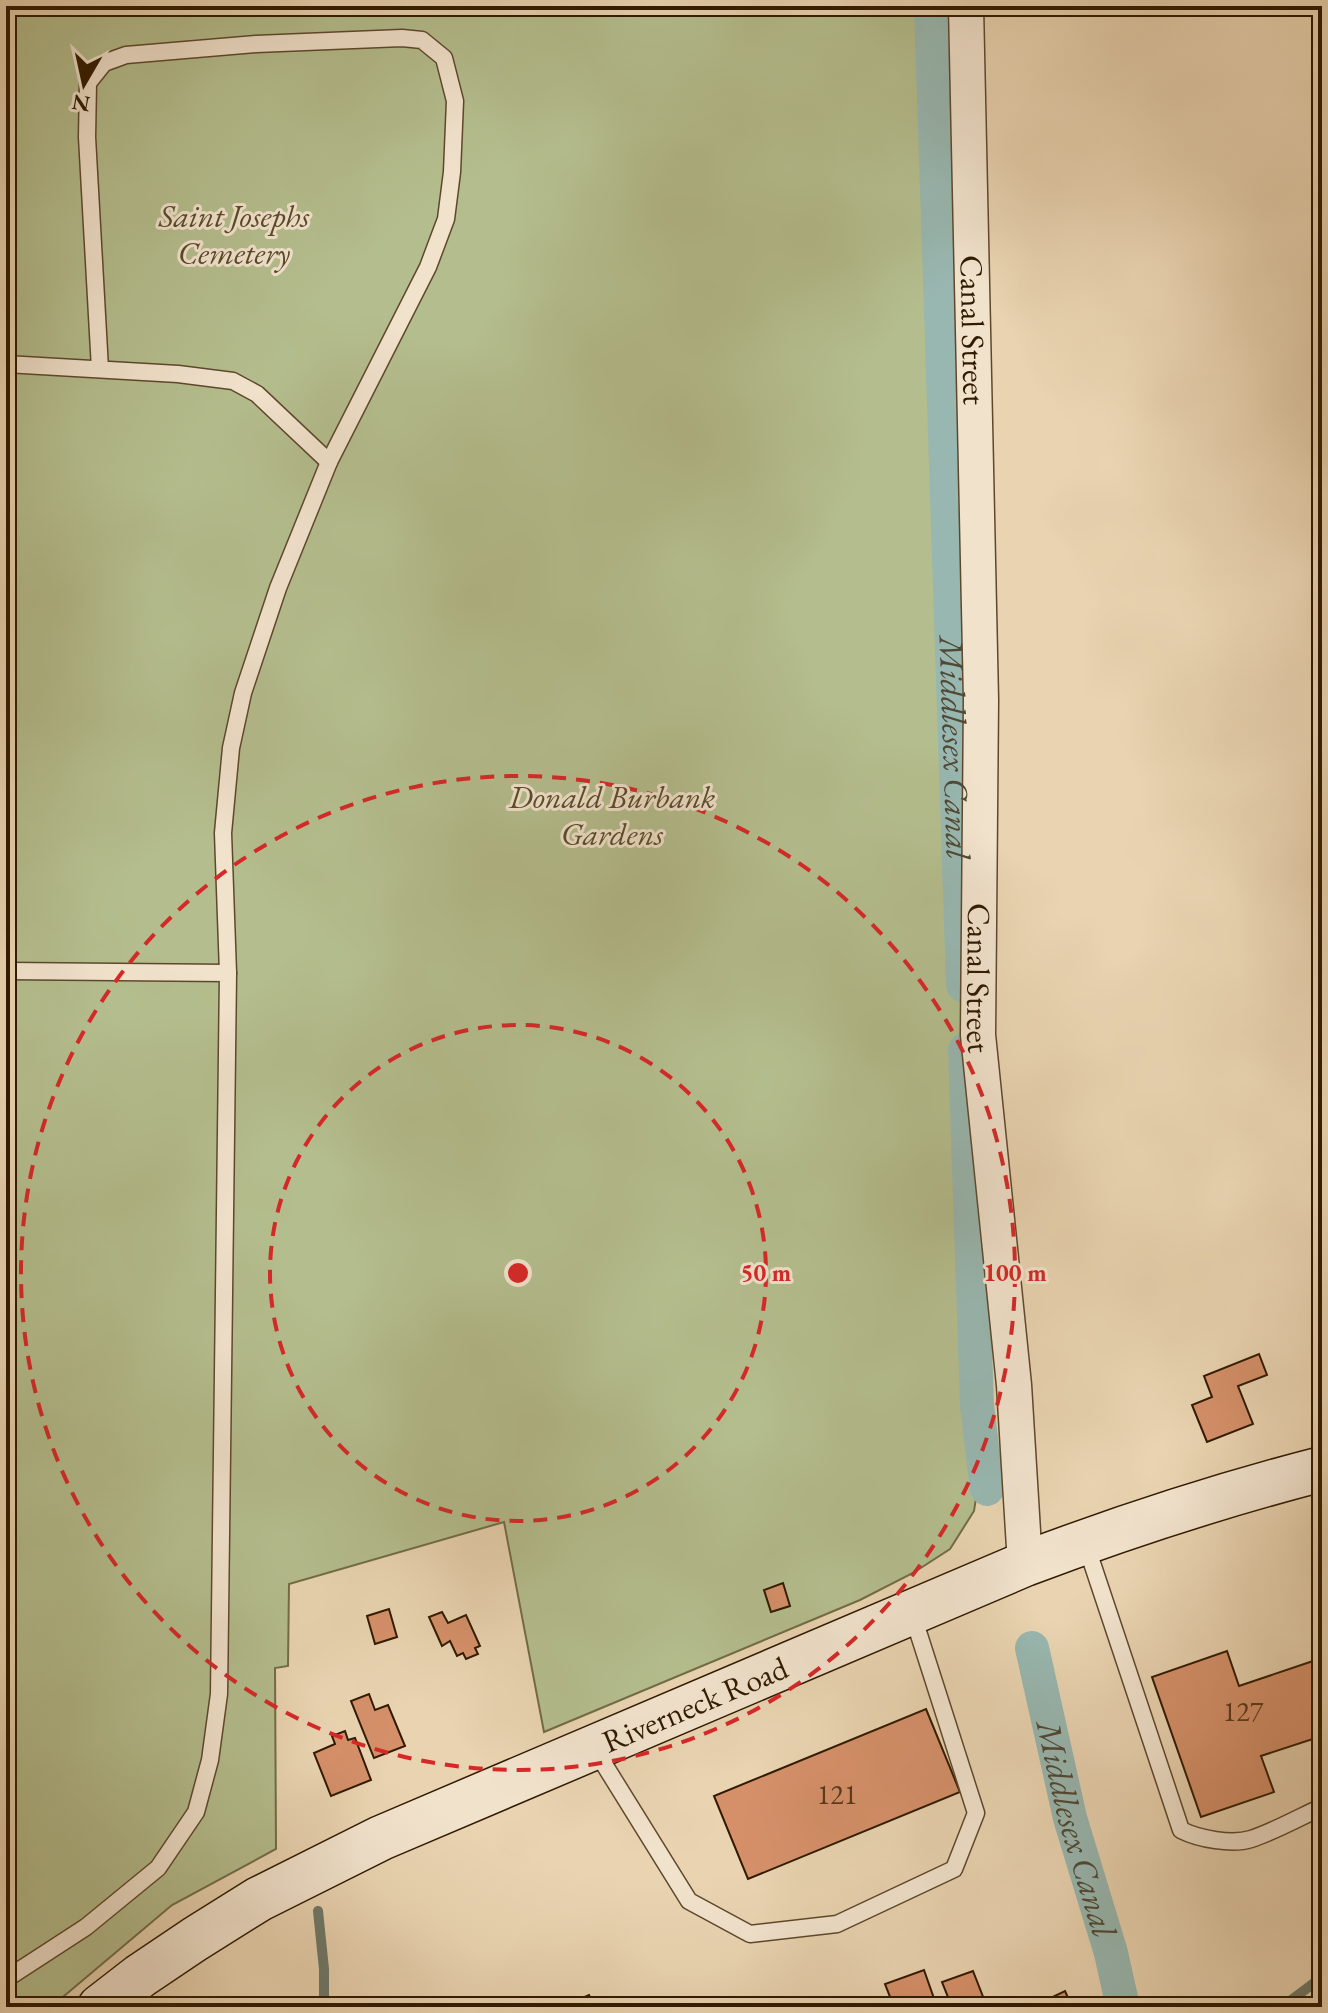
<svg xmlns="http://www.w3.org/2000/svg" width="1328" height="2013" viewBox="0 0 1328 2013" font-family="'EB Garamond',serif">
<rect width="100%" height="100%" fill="#e9d3b0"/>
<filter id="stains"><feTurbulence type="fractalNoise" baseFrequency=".0025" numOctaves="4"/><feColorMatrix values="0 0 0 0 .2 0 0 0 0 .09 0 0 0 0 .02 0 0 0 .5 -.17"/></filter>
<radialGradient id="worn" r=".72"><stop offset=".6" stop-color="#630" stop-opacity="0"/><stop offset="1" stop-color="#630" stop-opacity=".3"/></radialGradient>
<polygon fill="#b4bd8d" stroke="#726c46" stroke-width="2" points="6,6 947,6 967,850 991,1404 974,1511 950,1549 913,1573 860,1600 544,1732 504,1522 289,1584 288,1666 275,1668 276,1849 172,1905 51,2007 6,2007"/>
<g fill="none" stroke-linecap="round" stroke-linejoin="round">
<g stroke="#6e786a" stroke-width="10">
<polyline points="318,1911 324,1969 324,2007"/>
<polyline points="1282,2007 1322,1977"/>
</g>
<g stroke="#98b7b0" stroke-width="34">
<path id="s1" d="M931 6 963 985"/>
<polyline points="965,1050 977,1405 987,1489"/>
<path id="s2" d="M1032 1648 1070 1818 1111 1953 1123 2007"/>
</g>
</g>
<g fill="#d5906a" stroke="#301a00" stroke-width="2">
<polygon points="1259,1354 1267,1375 1238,1386 1253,1424 1207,1442 1192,1405 1212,1397 1204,1376"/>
<polygon points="783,1583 790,1606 771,1612 764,1590"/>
<polygon points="389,1609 397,1637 375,1644 367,1616"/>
<polygon points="442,1612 448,1623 466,1615 480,1646 475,1648 478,1654 466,1659 463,1653 457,1656 450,1641 442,1646 429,1617"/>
<polygon points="1227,1651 1239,1686 1322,1658 1322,1736 1261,1756 1274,1792 1201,1817 1152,1677"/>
<polygon points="369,1694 375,1710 388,1705 405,1746 374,1758 351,1701"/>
<polygon points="926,1709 960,1792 748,1879 714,1796"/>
<polygon points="345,1731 348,1740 355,1738 371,1780 331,1796 314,1753 335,1744 332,1736"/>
<polygon points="924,1970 937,2007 894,2007 885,1984"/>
<polygon points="973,1971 987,2007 952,2007 942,1982"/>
<polygon points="1065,1991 1072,2007 1042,2007 1040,2003"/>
<polygon points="589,1995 594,2007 561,2007"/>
</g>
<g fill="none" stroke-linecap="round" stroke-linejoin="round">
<g stroke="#5e482c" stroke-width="19">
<g id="service">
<polyline points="6,364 178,374 233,381 257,394 329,462 428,267 446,219 452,172 455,101 444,58 422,40 402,38 256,44 126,55 104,63 88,83 87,137 100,369"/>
<polyline points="6,971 228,973 219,1694 210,1760 196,1812 158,1868 86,1927 6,1979"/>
<polyline points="228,973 223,833 231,748 243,693 278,588 329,462"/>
<path d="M1086 1545 1181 1830C1199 1839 1232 1845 1251 1839 1273 1832 1300 1817 1322 1807"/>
<polyline points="594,1748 689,1901 750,1934 837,1924 954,1869 976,1813 912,1613"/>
</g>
</g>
<g stroke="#5e482c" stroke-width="37">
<g id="minor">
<path id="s3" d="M966 6 981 700 978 1035 1014 1385 1025 1564"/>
</g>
</g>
<g stroke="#301a00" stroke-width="47">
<g id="secondary">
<path id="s4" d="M100 2007 140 1976 195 1939 259 1899 381 1838 1025 1564C1123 1527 1221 1495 1322 1469"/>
</g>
</g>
<use href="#service" stroke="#f1e2cc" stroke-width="16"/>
<use href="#minor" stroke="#f1e2cc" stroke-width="34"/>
<use href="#secondary" stroke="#f1e2cc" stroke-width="44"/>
</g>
<g fill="none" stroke="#d62828" stroke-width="4" stroke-dasharray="14 10">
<circle cx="518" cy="1273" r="248"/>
<circle cx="518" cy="1273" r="497"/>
</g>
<g text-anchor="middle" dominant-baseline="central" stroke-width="6" stroke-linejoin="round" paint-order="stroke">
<g font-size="28" fill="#59381a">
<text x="1243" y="1711">127</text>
<text x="837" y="1794">121</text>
</g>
<g font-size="32" font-style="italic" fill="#584b2a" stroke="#f1e2cc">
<text x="234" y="216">Saint Josephs<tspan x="234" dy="37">Cemetery</tspan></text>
<text x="612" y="797">Donald Burbank<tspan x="612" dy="37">Gardens</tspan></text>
</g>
<g font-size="32" fill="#301a00" stroke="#f1e2cc">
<text stroke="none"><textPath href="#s3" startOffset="324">Canal Street</textPath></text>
<text stroke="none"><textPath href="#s3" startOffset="972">Canal Street</textPath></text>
<text stroke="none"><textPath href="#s4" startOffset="670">Riverneck Road</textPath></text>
</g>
<g font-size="34" font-style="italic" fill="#4f4935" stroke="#f1e2cc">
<text stroke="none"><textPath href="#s1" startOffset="742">Middlesex Canal</textPath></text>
<text stroke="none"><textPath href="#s2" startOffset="186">Middlesex Canal</textPath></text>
</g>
</g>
<circle cx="518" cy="1273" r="12" fill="#d62828" stroke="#f1e2cc" stroke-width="4"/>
<g font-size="24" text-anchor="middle" font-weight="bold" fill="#d62828" stroke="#f1e2cc" stroke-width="6" stroke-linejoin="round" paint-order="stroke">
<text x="766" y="1281">50 m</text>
<text x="1015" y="1281">100 m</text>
</g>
<rect width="1328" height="2013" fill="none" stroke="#e9d3b0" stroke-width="32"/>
<rect x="8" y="8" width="1312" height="1997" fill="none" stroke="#301a00" stroke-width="4"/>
<rect x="16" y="16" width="1296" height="1981" fill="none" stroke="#301a00" stroke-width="2"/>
<g transform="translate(84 84) rotate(189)" stroke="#f1e2cc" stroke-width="6" paint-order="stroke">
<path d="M0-6L14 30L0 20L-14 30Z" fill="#301a00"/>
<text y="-12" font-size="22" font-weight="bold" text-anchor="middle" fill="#301a00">N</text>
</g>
<rect width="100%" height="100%" filter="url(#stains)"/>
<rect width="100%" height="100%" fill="url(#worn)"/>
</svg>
